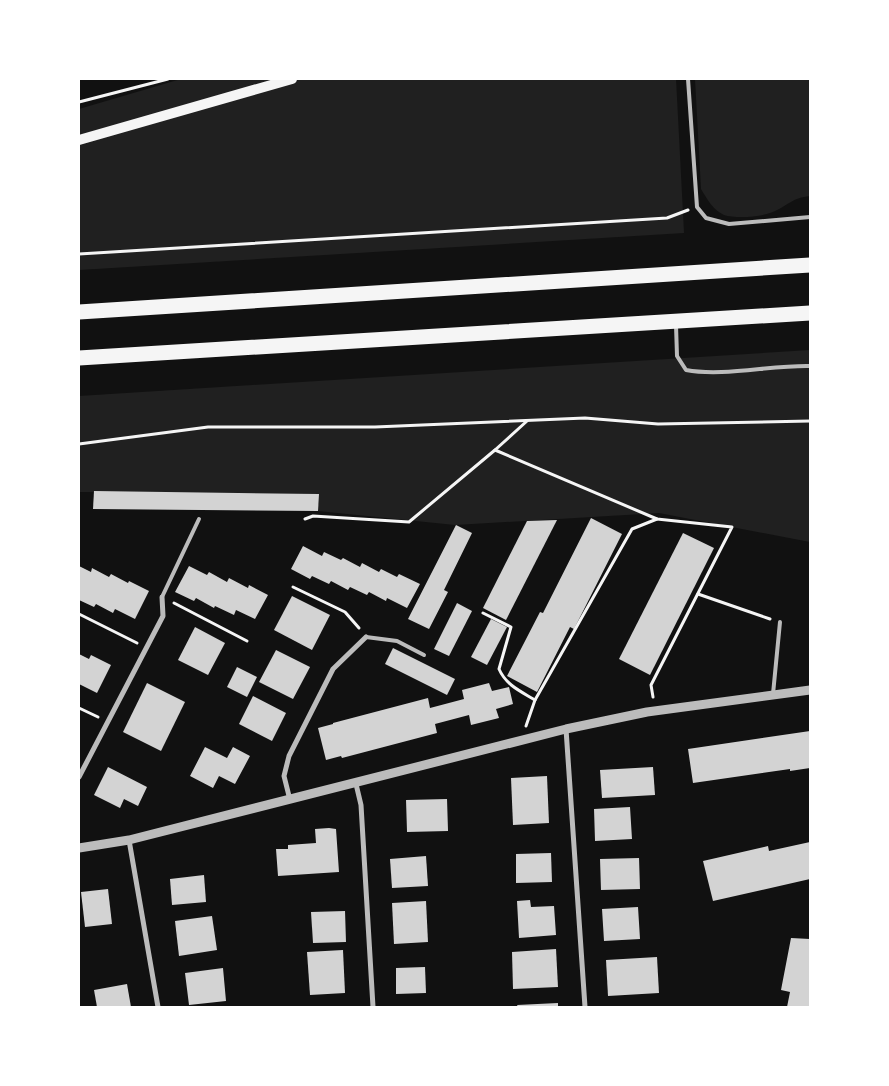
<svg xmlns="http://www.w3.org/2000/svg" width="889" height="1086" viewBox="0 0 889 1086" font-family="'Asap Condensed',sans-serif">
<rect width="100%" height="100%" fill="#111"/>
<g fill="#202020">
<polygon points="181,79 676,79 684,233 79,270 79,109"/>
<path d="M695 79H810V196C792 198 790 204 775 211 763 217 737 219 724 215 713 210 707 199 701 189Z"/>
<polygon points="810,350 810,542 659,513 455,525 318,511 318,494 79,492 79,396"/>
</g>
<g fill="#d3d3d3">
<polygon points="94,491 319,494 318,511 93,509"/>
<polygon points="591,518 622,534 574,629 570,627 537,692 507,676 540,612 543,613"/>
<polygon points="557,520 506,620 483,608 527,521"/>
<polygon points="456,525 472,533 444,590 448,592 429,629 408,619"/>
<polygon points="683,533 714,548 650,675 619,659"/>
<polygon points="303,546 322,556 324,552 341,560 343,558 360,567 362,563 379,572 381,569 397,577 399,574 420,584 407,608 387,598 386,601 369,592 367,595 350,587 348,590 331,581 329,584 312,576 310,579 291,569"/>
<polygon points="79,566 91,572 92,568 109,577 111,574 128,583 129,581 149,591 135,619 115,609 113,613 96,604 94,607 79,600"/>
<polygon points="189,566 207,575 209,572 227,582 229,578 248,588 249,585 268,595 255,619 236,610 234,615 215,606 214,608 196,598 194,601 175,592"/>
<polygon points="292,596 330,615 312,650 274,630"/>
<polygon points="457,603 472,611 449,656 434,649"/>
<polygon points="491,619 507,627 487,665 471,657"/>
<polygon points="195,627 225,643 208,675 178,660"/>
<polygon points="393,648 455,679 447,695 385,664"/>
<polygon points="276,650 310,667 293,699 259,682"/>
<polygon points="79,654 89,659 91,655 111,665 97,693 79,684"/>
<polygon points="237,667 257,677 247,697 227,687"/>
<polygon points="147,683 185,702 161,751 123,732"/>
<polygon points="489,683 492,691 509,687 513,704 496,709 499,718 471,725 469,715 435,724 437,733 342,758 341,756 326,760 318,728 333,724 333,723 428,698 430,708 464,699 462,690"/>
<polygon points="253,696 286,713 272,741 239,724"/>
<polygon points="810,731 810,768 790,771 790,769 693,783 688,749"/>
<polygon points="205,747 227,758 233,747 250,756 235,784 219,776 213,788 190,776"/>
<polygon points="108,767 147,787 138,806 124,799 120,808 94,795"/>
<polygon points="653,767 655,795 602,798 600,770"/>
<polygon points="547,776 549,823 513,825 511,778"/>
<polygon points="447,799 448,831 407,832 406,800"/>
<polygon points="630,807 632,839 595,841 594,809"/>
<polygon points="329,828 336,829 339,872 278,876 276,849 288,849 288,845 316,843 315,829"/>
<polygon points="810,842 810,879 713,901 703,861 768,846 769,851"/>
<polygon points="551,853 552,882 516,883 516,854"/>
<polygon points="426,856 428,886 392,888 390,859"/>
<polygon points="639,858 640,889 601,890 600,859"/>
<polygon points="204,875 206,902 172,905 170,879"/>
<polygon points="108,889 112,924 85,927 81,892"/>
<polygon points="530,900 531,907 554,906 556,935 519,938 517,901"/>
<polygon points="426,901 428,942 394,944 392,903"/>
<polygon points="638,907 640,939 604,941 602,909"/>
<polygon points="345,911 346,942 313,943 311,912"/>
<polygon points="212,916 217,950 179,956 175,921"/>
<polygon points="791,938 810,939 810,1007 787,1007 790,992 781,990"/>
<polygon points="556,949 558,987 513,989 512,952"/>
<polygon points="343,950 345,993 310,995 307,952"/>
<polygon points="657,957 659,993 608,996 606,960"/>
<polygon points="425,967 426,993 396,994 396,968"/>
<polygon points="223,968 226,1001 189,1005 185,973"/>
<polygon points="127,984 131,1007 97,1007 94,990"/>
<polygon points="558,1003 558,1007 518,1007 517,1005"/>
</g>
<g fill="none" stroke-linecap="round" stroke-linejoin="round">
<g stroke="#f5f5f5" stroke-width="3">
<polyline points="79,102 168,79"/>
<polyline points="79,254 667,218 688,210"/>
<polyline points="79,444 208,427 375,427 585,418 658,424 810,421"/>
<polyline points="495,450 657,519 732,527 651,685 653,697"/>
<polyline points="305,519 313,516 409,522 495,450 527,421"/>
<polyline points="293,587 345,612 359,628"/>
<polyline points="698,594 770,619"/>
<polyline points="174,603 247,641"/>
<path d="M483 613 511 627 499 669C506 685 520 691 535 700"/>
<polyline points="79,614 137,643"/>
<polyline points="79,708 98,717"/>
<polyline points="526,726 535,700 632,529 657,519"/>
</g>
<g stroke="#bcbcbc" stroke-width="4">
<polyline points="688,79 697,207 706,218 729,224 810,217"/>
<path d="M676 325 677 356 686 370C723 377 771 365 810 366"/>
<polyline points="162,597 199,519"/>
<polyline points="366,637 397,641 424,655"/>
<polyline points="773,694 780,622"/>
</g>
<g stroke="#bcbcbc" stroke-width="5">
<polyline points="566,729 585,1007"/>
<polyline points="79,777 163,616 162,597"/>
<polyline points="356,784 361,805 373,1007"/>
<polyline points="290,800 284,776 289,756 333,669 366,637"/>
<polyline points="129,840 158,1007"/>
</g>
<polyline stroke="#bcbcbc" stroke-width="9" points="79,848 129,840 566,729 647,712 810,690"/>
<polyline stroke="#f5f5f5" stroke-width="10" points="79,140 292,79"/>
<g stroke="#f5f5f5" stroke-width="15">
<polyline points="79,312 810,265"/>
<polyline points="79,358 810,313"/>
</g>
</g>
<rect width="889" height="1086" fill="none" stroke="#ffffff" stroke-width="160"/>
</svg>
